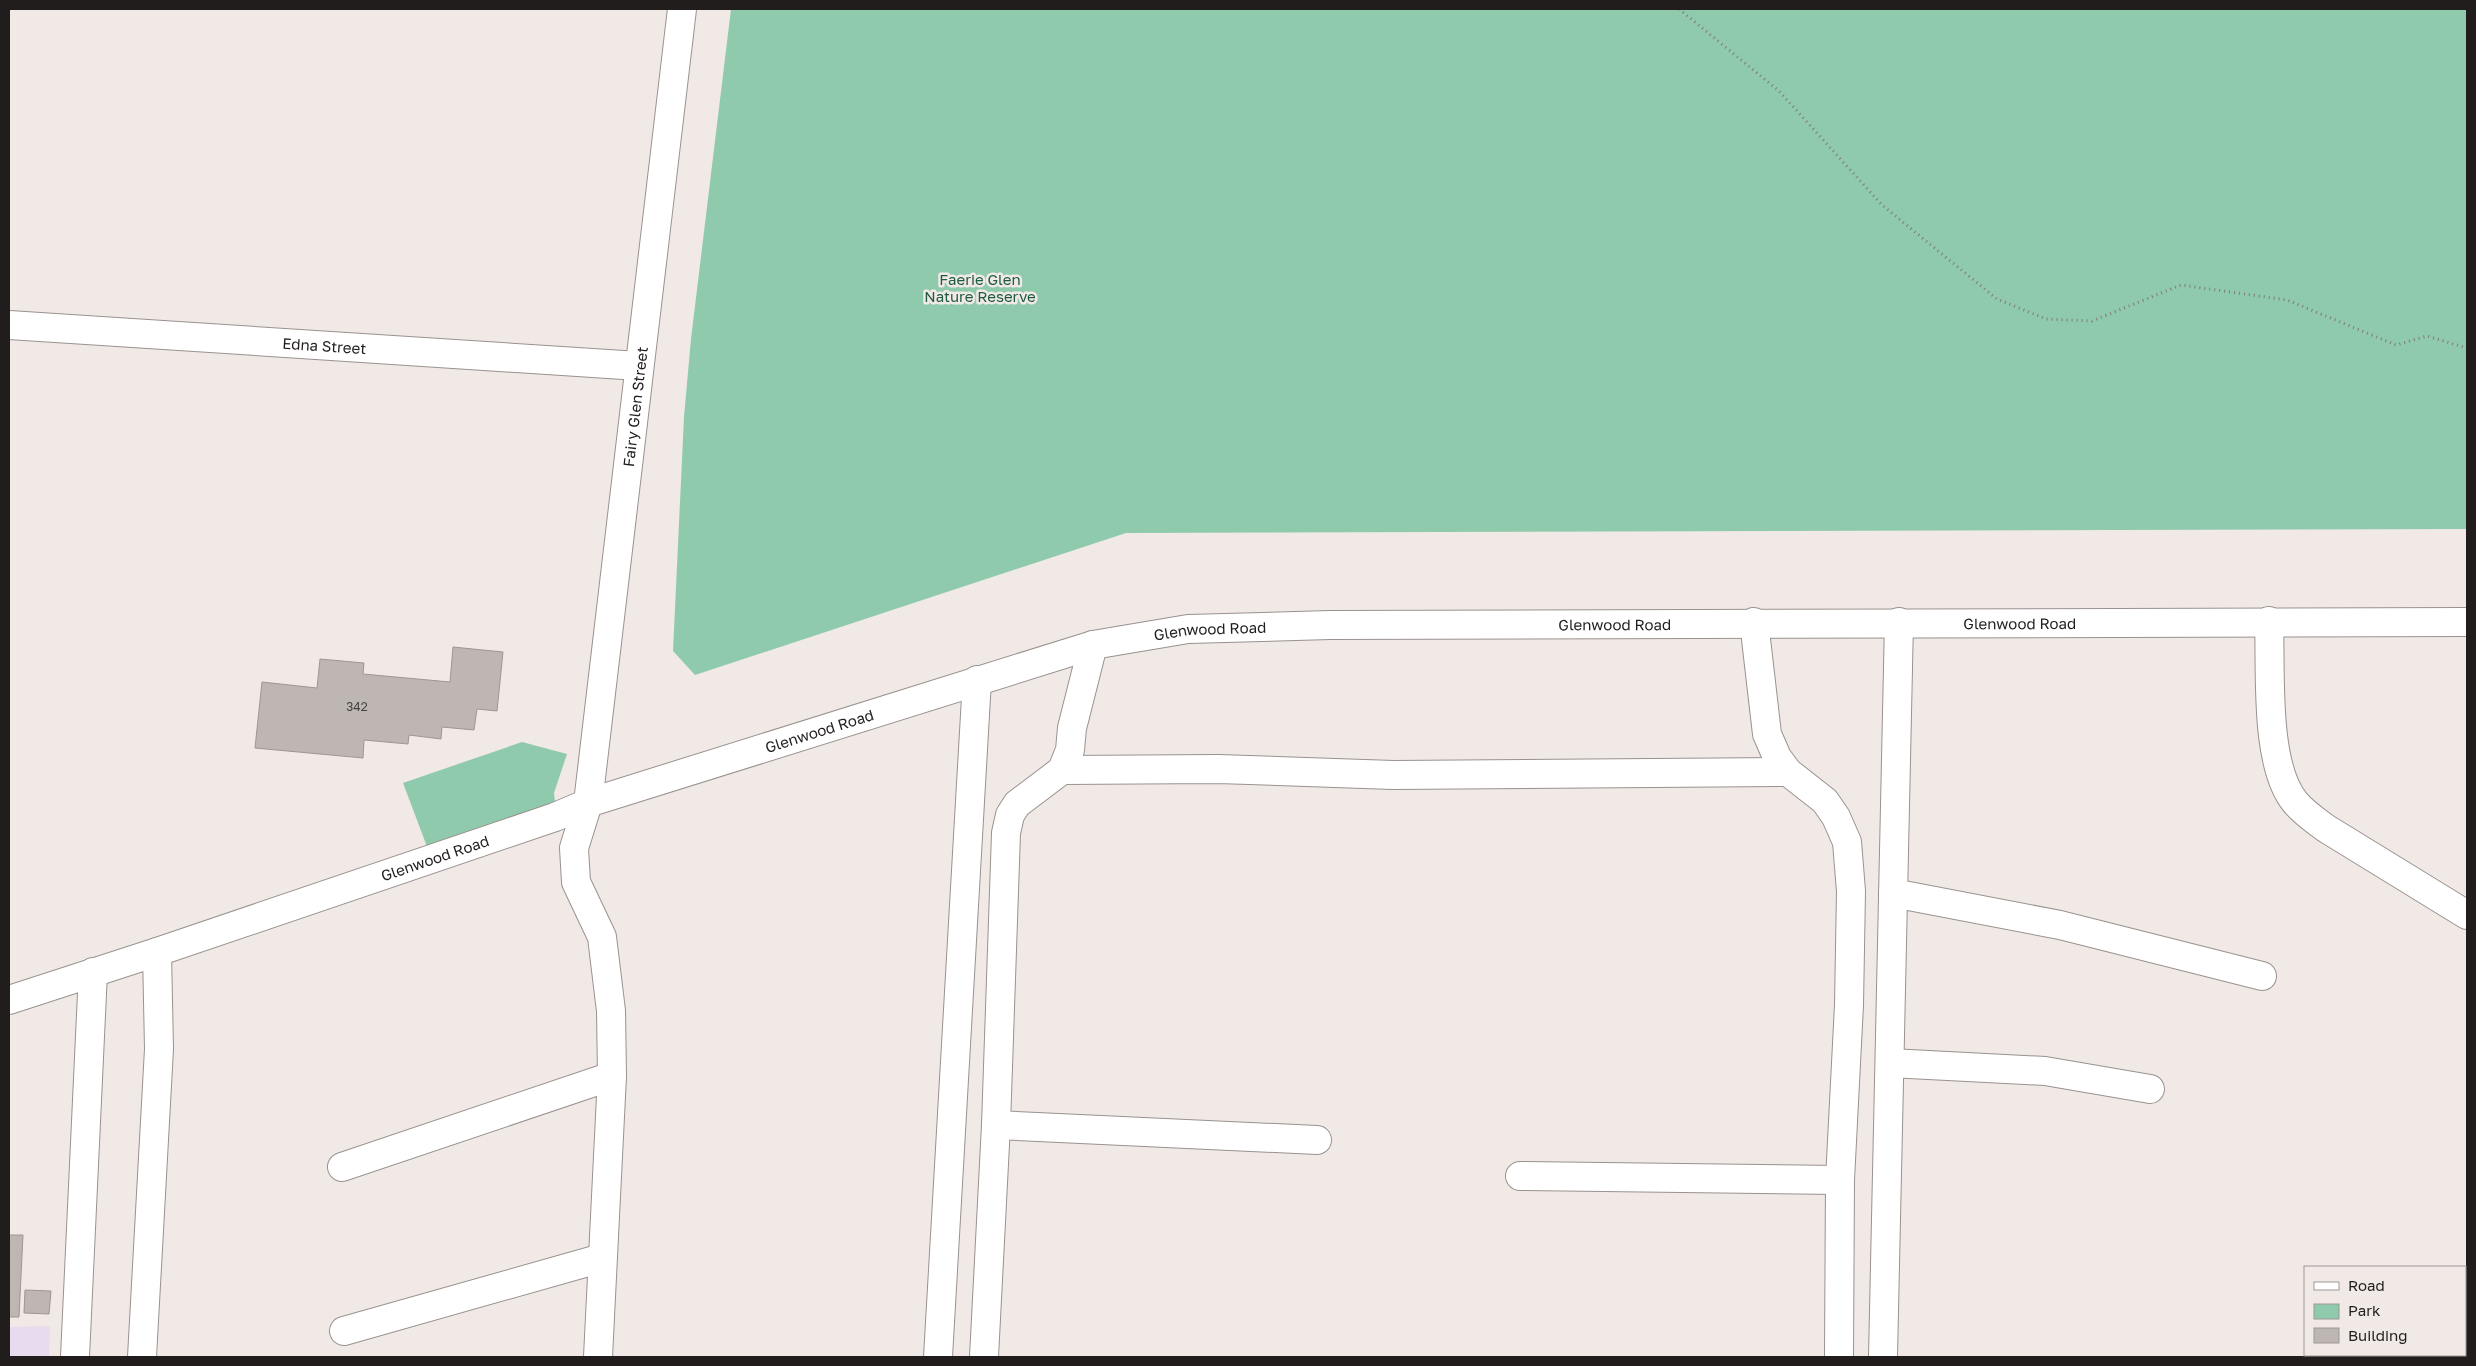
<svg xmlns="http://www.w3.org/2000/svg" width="2476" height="1366" viewBox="0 0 2476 1366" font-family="'Golos Text',sans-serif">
<rect width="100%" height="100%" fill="#f1e9e6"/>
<polygon fill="#e9dbef" points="50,1326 49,1357 9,1357 9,1327"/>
<g fill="#90caac">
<polygon points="731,9 2467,9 2467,529 1126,533 695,675 673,651 684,417 691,339"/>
<polygon points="522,742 567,754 554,793 557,819 429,852 403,783"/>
</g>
<g fill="#bdb6b2" stroke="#9d9693">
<polygon points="453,647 503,652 497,711 477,709 474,730 442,727 441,739 409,735 408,744 364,740 363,758 255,748 262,682 317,688 320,659 364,663 363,674 450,682"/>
<polygon points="9,1235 23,1235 19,1317 9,1317"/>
<polygon points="25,1290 51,1291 49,1314 24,1313"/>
</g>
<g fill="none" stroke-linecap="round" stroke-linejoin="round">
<g stroke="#99928f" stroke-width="30">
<g id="minor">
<path id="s1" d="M9 325 639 366"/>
<path d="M2269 621C2271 670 2264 764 2295 802 2304 813 2316 821 2327 829L2467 915"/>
<polyline points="1754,622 1767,734 1777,757 1788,772 1825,801 1836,817 1847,842 1851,891 1849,1005 1840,1180 1839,1357"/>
<polyline points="1062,770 1218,769 1393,775 1788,772"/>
<polyline points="1893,893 2060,925 2262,976"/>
<path id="s2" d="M9 1000 157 952 555 817 588 803 1093 645 1188 629 1330 625 2467 622"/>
<polyline points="1890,1063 2045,1071 2150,1089"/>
<polyline points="996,1125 1317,1140"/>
<polyline points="342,1167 612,1076"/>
<polyline points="1520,1176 1840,1180"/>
<polyline points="2465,1315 2467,1316"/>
<polyline points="344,1331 602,1258"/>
<polyline points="75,1357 93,972"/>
<polyline points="142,1357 159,1049 157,952"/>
<path id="s3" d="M598 1357 612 1076 611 1011 602 937 576 882 574 848 588 803 682 9"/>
<polyline points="938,1357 977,680"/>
<polyline points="984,1357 996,1125 1006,833 1010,815 1017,804 1062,770 1070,750 1072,728 1093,645"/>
<polyline points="1883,1357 1899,622"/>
</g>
</g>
<polyline stroke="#7f7a78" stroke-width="3" stroke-dasharray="1 4" stroke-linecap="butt" points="1679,9 1779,91 1882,205 1997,299 2046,319 2092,321 2181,285 2287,300 2396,345 2427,336 2467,348"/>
<use href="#minor" stroke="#fff" stroke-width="28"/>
</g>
<g text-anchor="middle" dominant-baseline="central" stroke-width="5" stroke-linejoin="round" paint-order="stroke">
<g font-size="12" fill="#474342">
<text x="357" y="706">342</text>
</g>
<g font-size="15" fill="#1d5c41" stroke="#f1e9e6">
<text x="980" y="279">Faerie Glen<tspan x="980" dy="17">Nature Reserve</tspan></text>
</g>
<g font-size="15" fill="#201d1c" stroke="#f1e9e6">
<text stroke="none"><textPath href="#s1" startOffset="316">Edna Street</textPath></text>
<text stroke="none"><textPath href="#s3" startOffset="962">Fairy Glen Street</textPath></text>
<text stroke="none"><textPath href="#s2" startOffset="2069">Glenwood Road</textPath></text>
<text stroke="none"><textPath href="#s2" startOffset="1664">Glenwood Road</textPath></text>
<text stroke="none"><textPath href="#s2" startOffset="1259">Glenwood Road</textPath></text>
<text stroke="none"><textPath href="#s2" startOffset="854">Glenwood Road</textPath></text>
<text stroke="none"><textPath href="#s2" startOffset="449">Glenwood Road</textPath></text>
</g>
</g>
<rect width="2476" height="1366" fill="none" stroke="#201d1c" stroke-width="20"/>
<rect x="2304" y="1266" width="162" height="90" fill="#f1e9e6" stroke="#9d9795"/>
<rect x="2314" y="1282" width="25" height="8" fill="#ffffff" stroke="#9d9795"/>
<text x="2348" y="1291" font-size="15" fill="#201d1c">Road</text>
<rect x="2314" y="1304" width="25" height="15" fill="#90caac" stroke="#9d9795"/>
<text x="2348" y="1316" font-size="15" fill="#201d1c">Park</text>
<rect x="2314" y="1328" width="25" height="15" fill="#bdb6b2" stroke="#9d9795"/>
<text x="2348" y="1341" font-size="15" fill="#201d1c">Building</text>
</svg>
